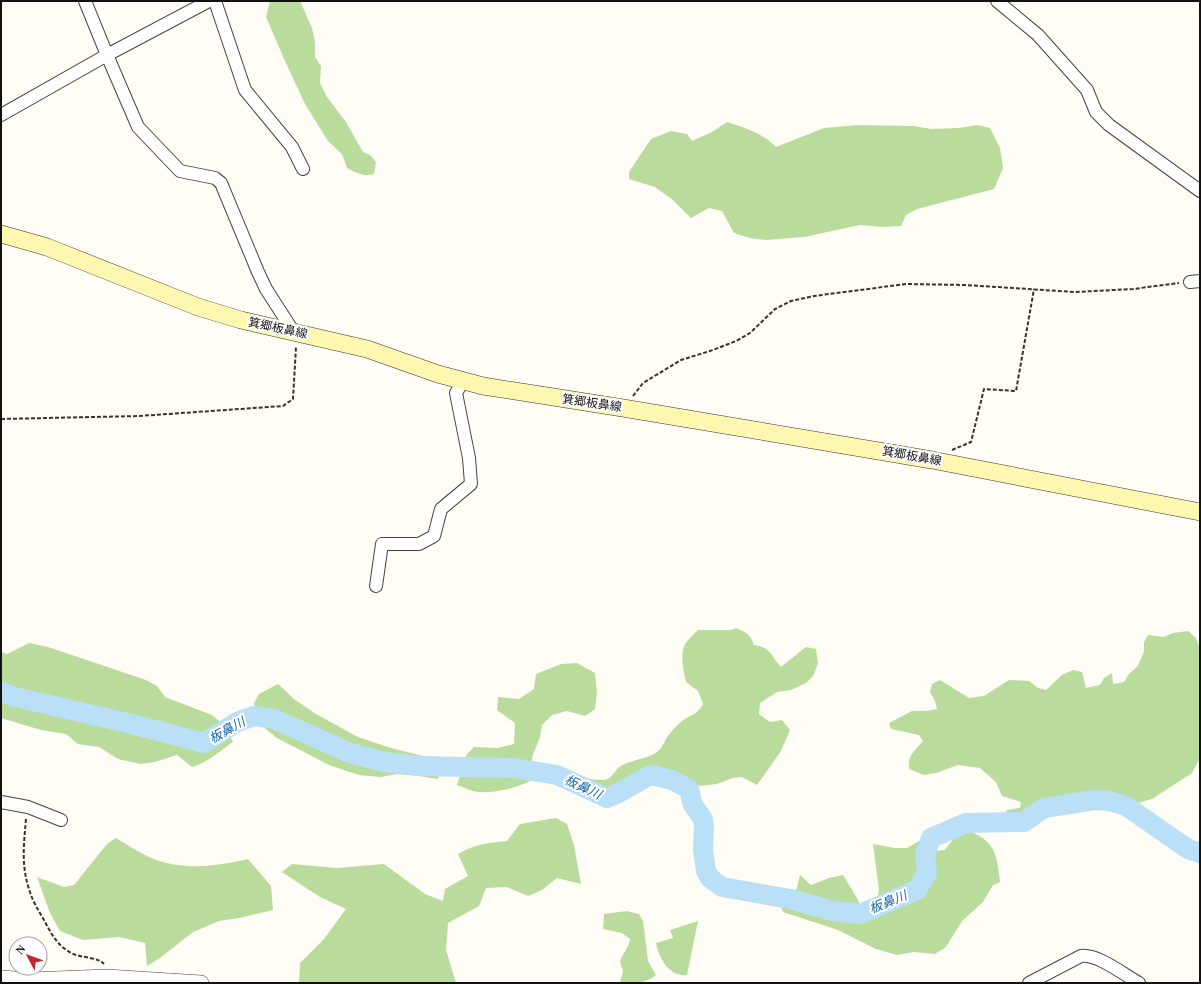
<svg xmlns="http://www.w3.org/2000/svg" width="1201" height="984" viewBox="0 0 1201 984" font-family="'Times New Roman','Noto Sans JP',serif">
<rect width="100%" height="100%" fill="#fffdf5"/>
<g fill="#b9dc9c">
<path d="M270 1H300L312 28 315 42V57L321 66 320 83 327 97 346 122 363 152 370 155 376 162 374 174C364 177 356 173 347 168L342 154 328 141 305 104 285 61 266 17Z"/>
<path d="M727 122C745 128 763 133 776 147L824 128 858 125 914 126 931 129 959 128 977 125 990 128 1000 148 1003 168 994 189 917 209 906 215 901 226 883 227 860 225 804 237 765 240 750 238 734 233 722 211 709 208 691 218 673 200 655 187 629 179V172L651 139 671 131 687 134 692 141 712 132Z"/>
<path d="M736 628C746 632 751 635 754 645 773 648 770 656 781 667L806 647 816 649 818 664 813 676 806 683 791 690 777 692 760 703 759 714 770 722 782 720 790 730 781 751 757 785 742 777 733 778 717 784 700 786 667 770 654 767 627 780 610 791H594L565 784 547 776 550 768C567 770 583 780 600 780 614 781 613 770 621 766 632 759 652 759 660 749 663 746 664 742 666 739 670 733 675 727 680 723 690 713 695 718 703 704L698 691 686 682C684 673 681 659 683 650 684 642 693 635 698 630H731Z"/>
<path d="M1188 631 1196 638 1200 649V758L1192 773 1152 799 1138 803 1118 796 1096 794 1041 802 1019 816 1007 817 1004 815 1007 810 1020 808 1021 802 1002 796 996 782 980 768 958 765 936 773 924 775 909 769C908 754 914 752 923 741L919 735 891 729 889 723 912 711H926L937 709 935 701 930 692 932 684 940 680 969 698 984 696 1009 680 1029 681 1038 688 1046 690 1062 675 1073 670 1082 672 1086 688 1100 685 1104 678 1112 673 1113 684 1124 682 1129 674 1138 666 1144 651V642L1148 635 1164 637 1173 633Z"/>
<path d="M29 643 48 647 146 680 157 686 165 697 212 715 224 725 233 742C218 752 209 762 192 767L177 755 155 762 141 764 131 762 118 759 99 747 78 744 66 734 41 730 1 718V652L7 654Z"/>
<path d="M577 663 595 673 597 693 595 709 585 716 567 711 552 715 542 725 540 737 532 757V780C517 788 496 793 479 792 472 792 464 787 457 785L467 754 474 747 497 748 514 744 515 723 497 710 498 697 519 699 534 689 536 674 561 664Z"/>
<polygon points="278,684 294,699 316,714 358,737 391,748 443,761 438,779 419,776 397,774 381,777 359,775 329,765 277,738 257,722 254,703 259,694"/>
<path d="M556 818 567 824 574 845 581 884 557 878 542 890 528 896 507 887 486 888 479 906 448 923 446 950 456 983H299L300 963 324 939 346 909 320 897 282 872 292 864 337 868 384 864 425 894 443 901 445 889 468 876 458 854C475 844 488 843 507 841L520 824Z"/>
<path d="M964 829C995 840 997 853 1000 882L993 885 983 902 962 921 946 947 935 954 913 952 897 955 876 949 838 930 783 912 780 903H793L800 875 811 885 829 878 843 875 857 898 864 917 875 913 879 890 873 844 895 848H907L921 840 934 851 945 850 953 839Z"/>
<path d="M116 838C128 845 141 854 154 859 183 871 218 866 248 859L271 886 273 910 239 918 219 921 193 932 160 958 147 966 145 943 119 937 83 940 60 931 50 913 37 877 64 887 74 885 107 844Z"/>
<path d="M627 911 639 914 643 921 648 961 656 975C645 984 634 983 620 983L623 971 620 962C622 954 629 948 630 939L622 933 603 929 604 914Z"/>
<path d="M698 921 687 975C669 977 659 958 656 943L673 938 670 930Z"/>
</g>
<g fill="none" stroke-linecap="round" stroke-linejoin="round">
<path stroke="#b9e0f7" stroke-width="20" d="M1 692 15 697 132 724 204 743 237 722 254 716 274 719 350 753 384 762 421 766 514 768 557 775 607 798C622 793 636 782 651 775L672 780 689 789 693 805 703 819 704 827 703 850 706 871 710 878 722 887 790 899 833 911 860 914 917 890 927 873 925 854 931 838 966 823 1024 822 1044 808 1095 800 1109 801 1126 806 1188 849 1200 853"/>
<g stroke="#444" stroke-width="14">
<g id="minor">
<polyline points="85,1 107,55 138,127 180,171 215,178 221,183 258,272 266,289 293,331"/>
<polyline points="215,1 245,90 292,147 303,169"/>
<polyline points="997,1 1038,35 1087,90 1096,112 1109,125 1200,191"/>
<polyline points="1,115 107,55 209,1"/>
<polyline points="1190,282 1200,281"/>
<polyline points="376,586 382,544 419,544 434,536 441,509 471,484 469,458 456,393 463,381"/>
<polyline points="1,802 28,807 61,820"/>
<path d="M1029 983 1081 956C1098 954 1123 974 1139 983"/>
</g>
</g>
<g stroke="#444" stroke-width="16">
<polyline id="tertiary" points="1,978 29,980 107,977 201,983"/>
</g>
<g stroke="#333" stroke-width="18">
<polyline id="secondary" points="1,234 47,247 198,307 241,320 367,349 438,374 483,386 623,408 932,460 1200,512"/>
</g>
<g stroke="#333" stroke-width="2" stroke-dasharray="4 2" stroke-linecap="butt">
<polyline points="633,396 643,383 681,360 713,350 736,341 750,333 775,309 791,301 814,296 906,284 965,285 1075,292 1133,289 1179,283"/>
<polyline points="1,419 139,416 283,406 293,399 296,347"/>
<polyline points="952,450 971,442 984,389 1016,391 1034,289"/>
<path d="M26 819C24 843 21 865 29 889 32 900 38 910 44 920 50 931 56 944 68 951 79 959 97 956 104 964"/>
</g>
<use href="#minor" stroke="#fff" stroke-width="12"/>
<use href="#tertiary" stroke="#fff" stroke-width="15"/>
<use href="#secondary" stroke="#fff6b0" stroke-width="17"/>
</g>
<g text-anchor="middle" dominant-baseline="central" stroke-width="4" stroke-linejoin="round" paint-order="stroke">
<g font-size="12" fill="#111" stroke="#fff">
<text transform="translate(278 328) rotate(12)">箕郷板鼻線</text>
<text transform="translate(592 403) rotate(8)">箕郷板鼻線</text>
<text transform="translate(912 456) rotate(10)">箕郷板鼻線</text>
</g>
<g font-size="13" font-style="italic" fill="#1768a6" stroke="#fff">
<text transform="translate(227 730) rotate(-29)">板鼻川</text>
<text transform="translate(583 787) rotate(25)">板鼻川</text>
<text transform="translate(888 902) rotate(-22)">板鼻川</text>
</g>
</g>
<rect width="1201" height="984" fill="none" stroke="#111111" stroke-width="4"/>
<g transform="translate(28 956) rotate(311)"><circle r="19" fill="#ffffff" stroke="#a0a0a0"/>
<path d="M0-3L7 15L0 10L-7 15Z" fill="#c4262e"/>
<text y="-6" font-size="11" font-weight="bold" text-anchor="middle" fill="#111111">N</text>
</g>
</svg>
